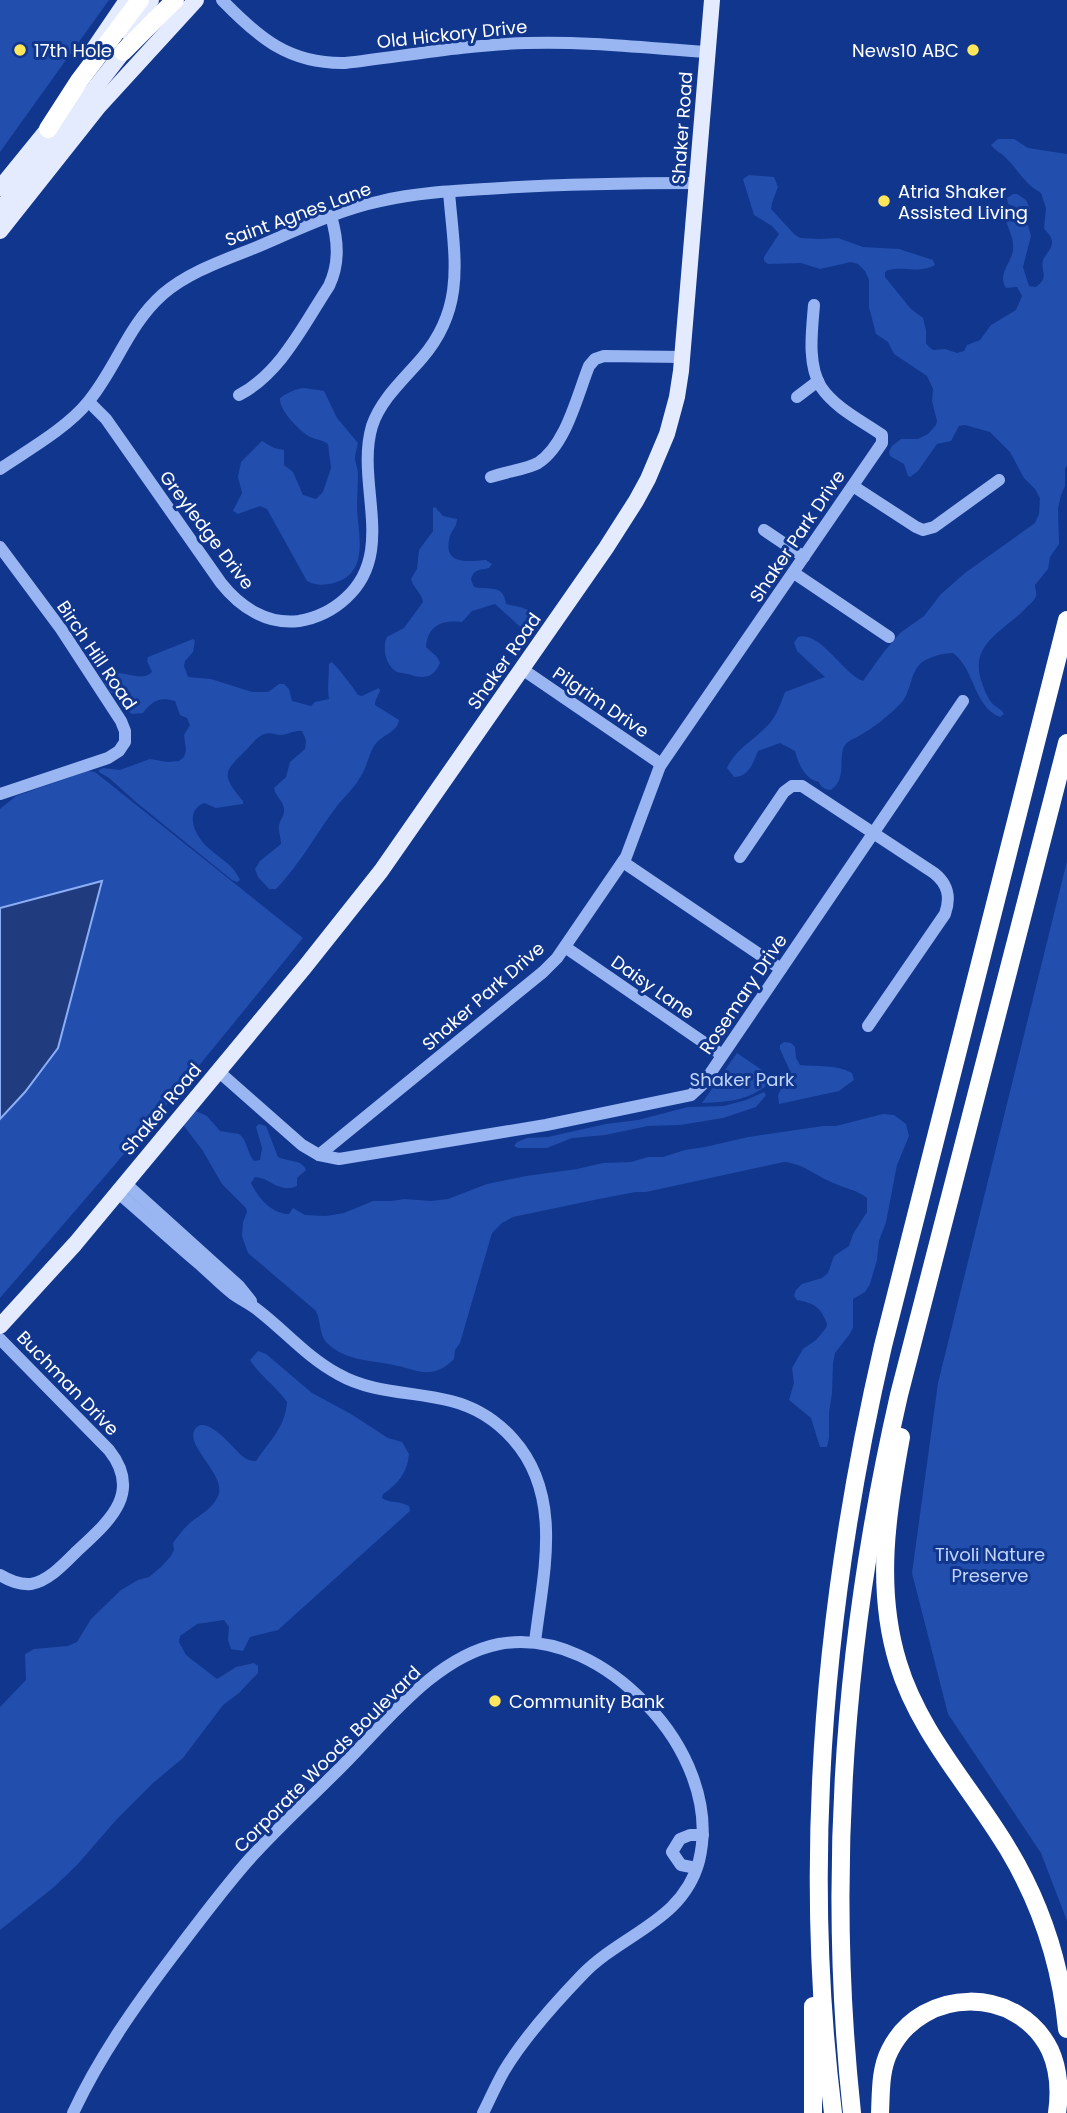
<svg xmlns="http://www.w3.org/2000/svg" width="1067" height="2113" viewBox="0 0 1067 2113" font-family="Poppins,sans-serif">
<rect width="100%" height="100%" fill="#11368e"/>
<g fill="#224ead">
<polygon points="0,0 109,0 0,152"/>
<path d="M998 139H1014L1028 148 1067 154V465L1065 469V486L1061 495 1058 508 1059 544 1050 557 1048 569 1035 585C1035 589 1037 593 1036 596 1035 601 1028 605 1025 609 1002 632 968 645 982 683 984 689 988 699 992 703 996 708 1001 708 1004 714L1000 717C973 706 975 669 953 653 943 653 929 657 921 663 910 673 911 692 902 702 890 715 873 728 859 736 854 739 849 740 845 745 837 758 848 778 831 790 826 790 820 787 819 782 805 780 798 763 795 751L780 743 758 751C753 763 749 777 734 777L727 768C735 749 757 738 770 723 777 714 781 703 785 692L825 677 797 651 794 643 798 637C820 630 844 675 863 681L883 653 900 633 924 616 941 594 965 573 1035 523 1039 514 1040 498 1035 489 1024 478 1010 452 990 432 965 425 959 426 951 441 937 444 918 471 910 477 908 476 904 464 890 456 889 452 892 446 901 439H918L928 434 936 425 937 421 932 401 933 389 927 376 894 354 888 342 876 334 869 307V280L865 271 858 264 851 262 820 269 801 263 768 264 764 261V257L779 234 772 226 754 215 743 179 749 175 774 177 778 187 772 203 771 209 795 235 800 238 819 239 838 238 863 247 899 249 933 260 935 265C918 275 896 264 885 272V277L911 309 923 318 926 330V343L929 347 933 350 945 349 957 353 964 351 967 345 980 340 991 325 1016 310 1022 296 1017 287 1006 288C997 274 1011 264 1013 250 1014 239 1009 230 1006 221L1018 211 1016 207 1008 204 1007 198 1013 194H1017L1026 200 1030 209 1027 222 1031 236 1023 267 1029 286 1036 287C1050 277 1040 271 1043 260 1046 253 1055 247 1051 238 1050 234 1046 232 1044 228L1046 208 1041 193C1024 184 1018 169 1004 156 999 152 995 150 991 145Z"/>
<path d="M304 388 324 391 337 418 358 443C357 448 355 453 355 459 356 465 358 469 358 475 358 486 357 497 357 508 358 534 370 573 334 583 324 585 316 586 307 581L267 509 260 506 238 514 233 511 242 493 238 477 241 462 262 441 274 448 284 450V465L293 472 303 495 316 499 323 492 331 468 328 444C322 439 313 440 307 435 297 428 279 410 280 398 287 393 295 389 304 388Z"/>
<path d="M435 507 443 516 457 519C457 528 450 531 449 540 444 566 470 561 486 560L492 564 489 568C480 570 473 569 471 580L474 587C489 590 504 584 506 604 520 607 536 609 542 623 538 629 535 635 527 633L495 604 472 611 462 622C442 620 428 625 426 647L437 657 440 663C433 679 423 679 408 674 404 673 400 673 397 672 385 665 382 647 387 637L404 628 423 602C422 593 413 588 411 579L417 569 419 550 433 531V508Z"/>
<path d="M193 639 195 641 193 652 185 661 184 666 188 677 211 679 252 692H268L279 684H284L289 689 292 701 311 706 315 702 329 699C327 688 329 676 329 664L332 662C342 673 350 683 358 695L362 696 379 688 380 691 375 702V705L399 720C397 733 381 735 374 746 368 756 367 767 361 776 355 787 345 796 337 806 316 834 300 864 276 889H269L258 877 255 869 260 861 281 844C281 838 278 831 279 826 280 819 285 816 284 809 283 800 275 796 274 788L286 777 290 762 305 749 306 740 302 731C294 730 288 735 281 735 275 735 271 732 264 734 257 737 253 743 248 748 225 771 219 773 243 801V804L216 808 204 803C187 810 192 828 201 840 213 856 232 861 240 880L237 882 232 880 137 803 109 778 99 772V770L103 768 120 770 150 759 167 762 179 761 184 757 186 750 184 735 190 725 187 718 180 715 175 701C158 696 152 702 143 713L132 714 126 710 127 698C110 692 111 696 102 679L104 675C121 667 140 684 152 672L147 661 148 657Z"/>
<polygon points="88,771 95,772 303,938 180,1089 0,1298 0,809 16,796"/>
<polygon points="1067,861 1067,1921 1041,1853 948,1714 912,1573 938,1383"/>
<path d="M784 1042 791 1043 795 1047 796 1058 800 1065C818 1067 836 1064 852 1073L854 1080 839 1091 779 1104 778 1095 790 1071 780 1049V1045Z"/>
<path d="M737 1053 775 1079C751 1100 733 1102 702 1103Z"/>
<polygon points="764,1092 766,1095 756,1107 723,1118 680,1125 648,1126 605,1135 572,1138 547,1148 518,1148 514,1146 517,1142 527,1138 548,1137 606,1124 638,1120 688,1107 724,1106 746,1100"/>
<path d="M196 1111 207 1116 220 1131 239 1134C248 1141 247 1153 254 1161L260 1160 262 1148 256 1127 259 1124 266 1126 278 1157C287 1162 302 1159 306 1170L297 1178V1186C279 1194 271 1178 255 1177L251 1183C258 1198 272 1214 289 1214L293 1208 305 1215 326 1216 344 1213 373 1201H392L404 1199 431 1201 448 1199 487 1184 526 1176 577 1169 603 1163 631 1162 648 1157H663L685 1150 705 1147 748 1137 823 1126H836L883 1114 894 1115 906 1124 909 1136 897 1165 886 1222 879 1241 877 1260 870 1284 865 1292 853 1299V1328L849 1335 835 1353 833 1363 832 1393 829 1413V1438L827 1447H820L811 1418 789 1400 794 1383 792 1368 803 1349 816 1340 826 1328 827 1324C821 1307 814 1303 797 1300L794 1296 796 1290 802 1284 822 1278 828 1273 834 1256 849 1246 853 1234 867 1212V1198C857 1190 847 1189 836 1184 819 1178 803 1163 784 1162L646 1192H635L594 1200 513 1217 502 1223 492 1233 460 1343 455 1350 454 1359C447 1366 440 1371 430 1372 419 1373 408 1368 398 1366 374 1360 345 1362 326 1342 319 1334 321 1321 316 1311L248 1253 242 1236 243 1222 247 1212 246 1208 222 1184 203 1151 184 1126V1122Z"/>
<path d="M258 1351 266 1354 312 1393 351 1414 388 1438 402 1442 409 1454C408 1472 397 1485 383 1494L382 1498C389 1503 400 1501 409 1506L410 1511 278 1630 250 1637 243 1651 231 1649 228 1640 229 1627 224 1620 197 1624 180 1636 179 1642 186 1655 217 1679 236 1667 254 1663 258 1666V1673L239 1693 223 1705 183 1758 153 1783 117 1819 77 1865 54 1887 0 1930V1707L26 1680 25 1654 34 1649 68 1646 77 1642 91 1619 121 1590 138 1580 149 1577 161 1567 171 1556 174 1550 173 1543C178 1536 184 1528 191 1522 200 1515 213 1508 218 1496 227 1476 187 1448 194 1431 204 1410 235 1450 241 1455 246 1459 250 1461 256 1461 270 1440 285 1428 287 1402 276 1386 260 1376 250 1360Z"/>
</g>
<polygon fill="#203c7e" stroke="#8baef6" stroke-width="2" points="102,881 58,1048 25,1092 0,1119 0,908"/>
<g fill="none" stroke-linecap="round" stroke-linejoin="round">
<g stroke="#99b5f2" stroke-width="12">
<path d="M222 0C259 38 289 64 345 63 405 56 465 45 526 43 587 41 647 48 707 52"/>
<path d="M239 395C281 373 304 324 329 286 340 263 338 240 331 216"/>
<polyline points="797,397 818,381"/>
<path d="M89 402 106 419 221 583C240 607 267 625 299 621 317 618 332 611 346 598 397 552 355 483 372 426 381 399 404 379 422 358 467 306 454 255 449 192"/>
<path d="M0 469C28 450 67 428 88 402 117 367 127 326 163 294 190 271 225 260 257 247 297 230 338 210 381 201 415 193 451 191 486 189 556 184 627 183 697 183"/>
<path d="M491 477C504 472 528 469 538 463 566 445 577 396 589 366L595 359 604 356 683 357"/>
<polyline points="853,486 916,527 923,530 934,527 999,480"/>
<polyline points="764,530 804,557"/>
<polyline points="0,547 61,629 121,721 125,731 125,742 119,751 108,758 0,794"/>
<polyline points="794,573 889,637"/>
<polyline points="522,669 661,764"/>
<path d="M740 857 784 792 792 786H802L934 873C948 884 951 897 945 914L868 1026"/>
<polyline points="623,862 781,969"/>
<polyline points="565,947 722,1055"/>
<polyline points="218,1071 302,1145 319,1155 339,1159 546,1125 691,1095 703,1084 963,701"/>
<path d="M319 1155 543 972 557 958 626 857 660 766 882 443V435C862 421 835 408 821 387 807 364 812 330 814 305"/>
<polyline points="125,1183 239,1286 251,1301"/>
<path d="M117 1192C144 1215 170 1239 197 1262 209 1272 220 1284 233 1294 241 1300 251 1304 259 1311 286 1332 308 1358 338 1374 373 1394 412 1391 451 1401 475 1407 496 1420 513 1439 564 1496 543 1574 535 1642"/>
<path d="M0 1339 109 1450C144 1494 107 1523 75 1553 63 1565 48 1581 31 1584 19 1585 10 1581 0 1575"/>
<polyline points="696,1868 681,1865 672,1852 680,1839 690,1835 703,1835"/>
<path d="M73 2113C99 2057 135 2006 172 1957 196 1925 220 1893 246 1863 278 1827 315 1794 349 1759 390 1717 438 1656 499 1644 555 1634 609 1665 646 1704 685 1744 713 1804 699 1861 683 1921 623 1933 583 1974 557 2001 523 2039 504 2071 496 2085 490 2099 483 2113"/>
</g>
<g stroke="#e4ebff" stroke-width="16">
<polyline points="127,31 151,0"/>
<polyline points="93,50 127,0"/>
<polyline points="0,188 56,119"/>
<polyline points="0,210 130,43"/>
<polyline points="0,231 99,106 196,0"/>
<polyline points="0,1326 75,1244 304,968 381,871 606,548 636,501 648,479 667,434 677,397 681,371 712,0"/>
</g>
<g stroke="#fff" stroke-width="18">
<polyline points="123,52 175,0"/>
<polyline points="48,129 79,81 140,0"/>
<path d="M901 1437C887 1512 875 1588 898 1663 919 1733 971 1787 1008 1849 1041 1904 1061 1966 1067 2029"/>
<polyline points="813,2006 813,2113"/>
<path d="M833 2113C801 1856 825 1597 883 1346L1067 620"/>
<path d="M852 2113C826 1872 845 1631 899 1395L1067 743"/>
<path d="M880 2113C881 2092 880 2069 890 2050 922 1986 1018 1985 1050 2050 1059 2070 1060 2092 1057 2113"/>
</g>
</g>
<g fill="#ffe65a" stroke="#11368e" stroke-width="2.5">
<circle cx="20" cy="50" r="7"/>
<circle cx="973" cy="50" r="7"/>
<circle cx="884" cy="201" r="7"/>
<circle cx="495" cy="1701" r="7"/>
</g>
<g text-anchor="middle" dominant-baseline="central" stroke-width="6" stroke-linejoin="round" paint-order="stroke">
<g font-size="18" fill="#fff" stroke="#11368e">
<text transform="translate(452 34) rotate(-6)">Old Hickory Drive</text>
<text transform="translate(682 128) rotate(-86)">Shaker Road</text>
<text transform="translate(298 214) rotate(-20)">Saint Agnes Lane</text>
<text transform="translate(207 530) rotate(53)">Greyledge Drive</text>
<text transform="translate(797 536) rotate(-56)">Shaker Park Drive</text>
<text transform="translate(97 655) rotate(56)">Birch Hill Road</text>
<text transform="translate(504 661) rotate(-55)">Shaker Road</text>
<text transform="translate(601 702) rotate(34)">Pilgrim Drive</text>
<text transform="translate(653 987) rotate(35)">Daisy Lane</text>
<text transform="translate(743 994) rotate(-56)">Rosemary Drive</text>
<text transform="translate(483 996) rotate(-41)">Shaker Park Drive</text>
<text transform="translate(161 1109) rotate(-50)">Shaker Road</text>
<text transform="translate(68 1383) rotate(46)">Buchman Drive</text>
<text transform="translate(327 1759) rotate(-45)">Corporate Woods Boulevard</text>
</g>
<g font-size="18" fill="#fff" stroke="#11368e" text-anchor="start">
<text x="34" y="50">17th Hole</text>
<text x="959" y="50" text-anchor="end">News10 ABC</text>
<text x="898" y="191">Atria Shaker<tspan x="898" dy="21">Assisted Living</tspan></text>
<text x="509" y="1701">Community Bank</text>
</g>
<g font-size="18" fill="#c0d4fd" stroke="#11368e">
<text x="742" y="1079">Shaker Park</text>
<text x="990" y="1554">Tivoli Nature<tspan x="990" dy="21">Preserve</tspan></text>
</g>
</g>
</svg>
